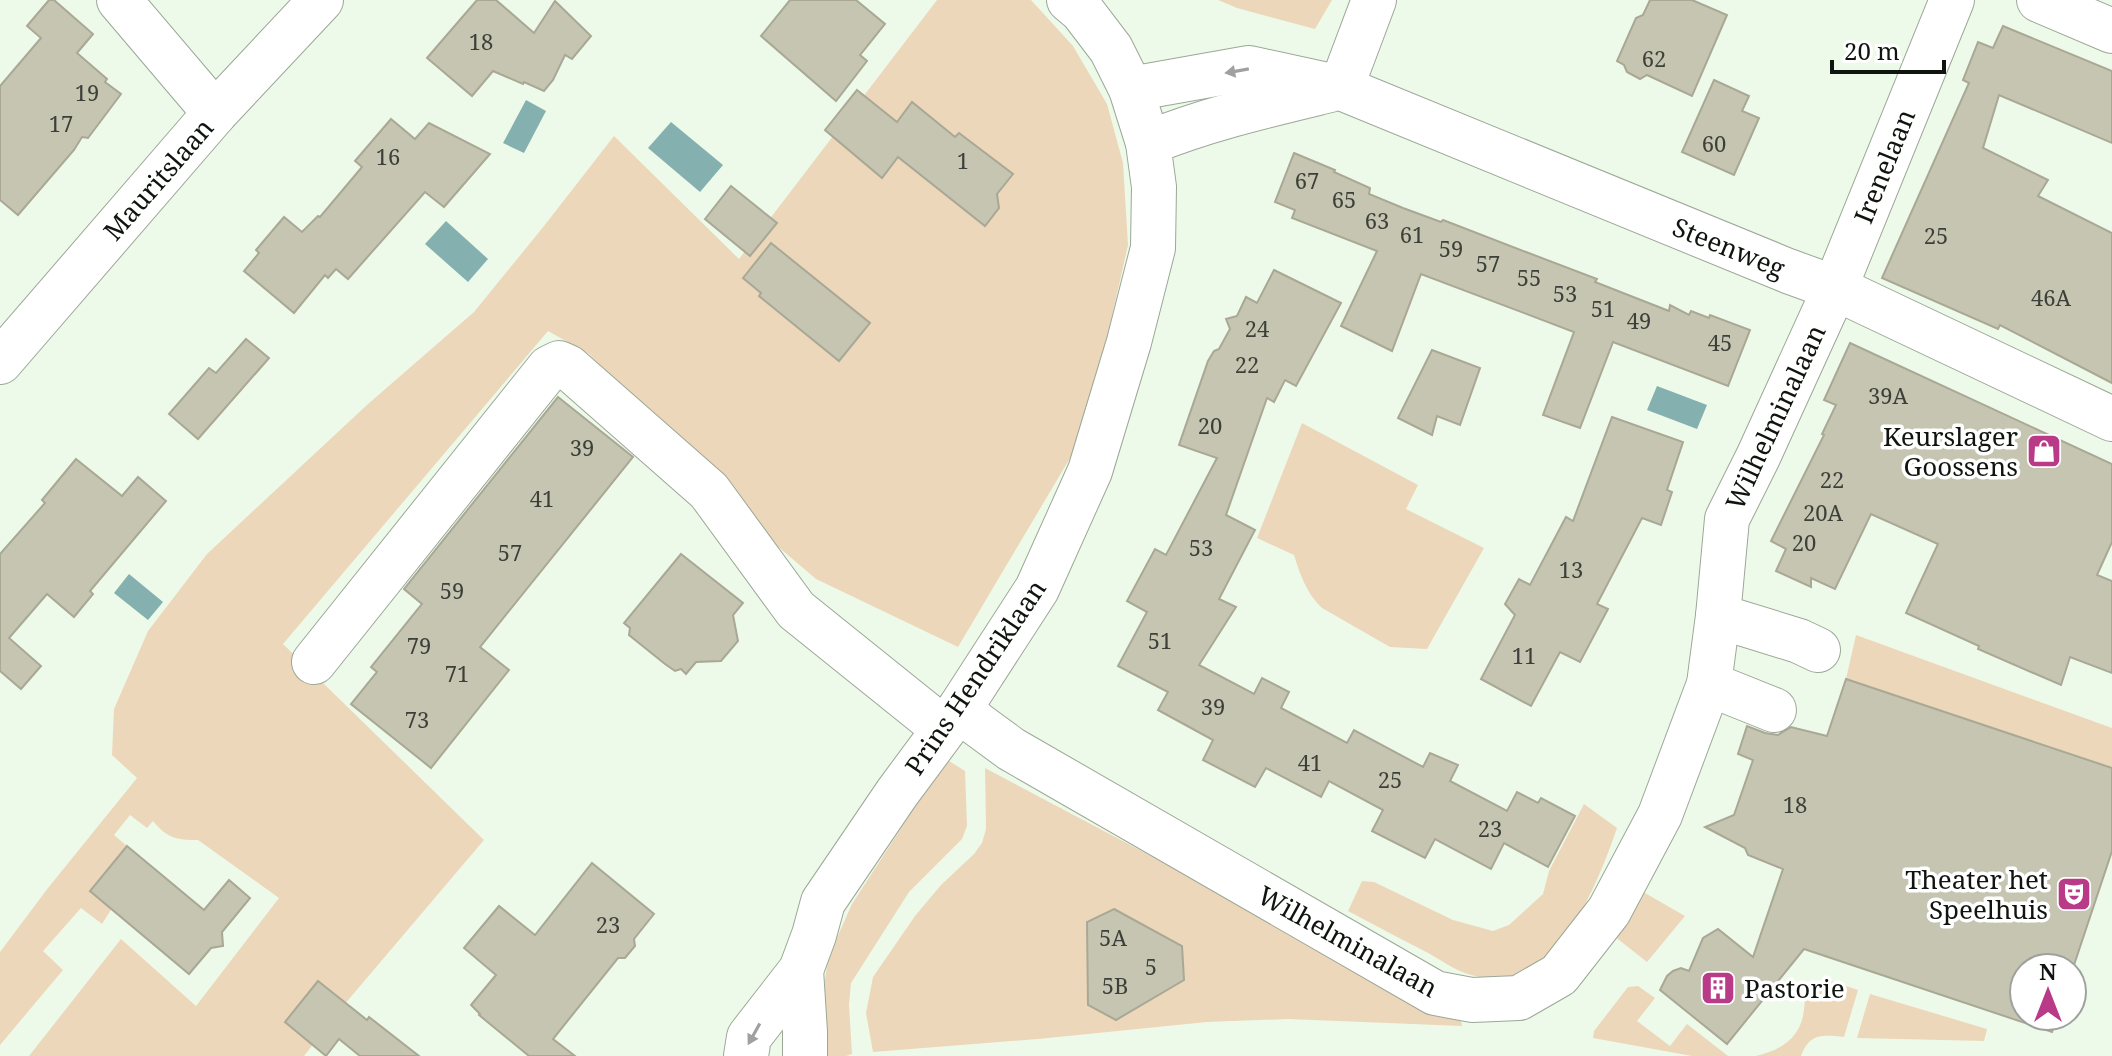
<svg xmlns="http://www.w3.org/2000/svg" width="2112" height="1056" viewBox="0 0 2112 1056" font-family="'Noto Serif',serif">
<rect width="100%" height="100%" fill="#eefae9"/>
<g fill="#ecd7ba">
<path d="M937 0H1031L1073 46 1107 104 1123 163 1128 245 1110 325 1076 448 958 647 816 579 749 522 659 425 589 354 548 331 283 644 484 840 338 1012 304 1056H29L121 939 196 1006 279 898 198 840C176 840 167 838 153 821L147 828 130 815 114 835 127 846 101 877 121 894 102 924 81 908 43 951 63 970 0 1045V952L48 888 137 778 112 755 114 709 148 631 207 554 368 404 474 312 544 226 614 136 739 259Z"/>
<polygon points="1218,0 1332,0 1315,29 1237,8"/>
<path d="M1302 423 1418 485 1406 509 1484 548 1427 649 1390 647 1322 608C1307 594 1300 575 1294 555L1257 538Z"/>
<polygon points="1856,635 2112,728 2112,768 1846,679"/>
<polygon points="946,759 965,771 967,826 962,839 909,892 851,983 849,1005 852,1054 846,1056 823,1056 819,1022 828,958 852,904"/>
<polygon points="985,768 1204,884 1224,883 1228,899 1445,1011 1460,1015 1462,1026 1288,1019 1207,1022 1038,1039 873,1052 866,1013 873,977 915,916 941,885 974,854 982,843 986,829"/>
<path d="M1584 804 1617 828C1603 870 1572 945 1534 970 1517 981 1488 981 1468 974 1455 970 1442 961 1430 954 1403 940 1376 926 1348 911L1362 881 1374 882 1453 920 1493 931 1509 925 1543 894 1549 871Z"/>
<polygon points="1638,889 1685,916 1647,962 1609,932"/>
<path d="M1829 980 1858 990 1844 1037C1822 1035 1810 1033 1801 1056H1756C1778 1051 1798 1040 1803 1016 1808 993 1798 985 1829 980Z"/>
<polygon points="1638,986 1655,998 1637,1021 1670,1046 1687,1024 1728,1056 1692,1056 1593,1038 1594,1031 1628,987"/>
<polygon points="1870,994 1987,1029 1984,1041 1857,1038"/>
</g>
<g fill="#84b0af">
<polygon points="526,100 546,111 524,153 503,143"/>
<polygon points="671,122 723,165 700,192 648,148"/>
<polygon points="446,221 488,259 468,282 425,244"/>
<polygon points="1657,386 1707,405 1697,429 1647,410"/>
<polygon points="129,574 163,602 148,620 114,593"/>
</g>
<g fill="#c5c5b1" stroke="#a9a895" stroke-width="2">
<polygon points="49,0 54,0 93,34 77,53 107,79 105,82 121,94 88,138 82,137 74,150 18,215 0,200 0,86 41,38 27,26"/>
<polygon points="477,0 496,0 534,33 555,1 591,36 572,59 565,55 553,80 544,91 524,82 523,84 493,71 472,96 427,58"/>
<polygon points="790,0 856,0 885,24 860,55 867,61 836,101 761,36"/>
<polygon points="1650,0 1692,0 1727,15 1692,96 1647,75 1640,79 1627,72 1624,65 1617,61 1636,18 1643,15"/>
<polygon points="2003,26 2112,71 2112,143 1999,95 1983,148 2048,180 2038,196 2112,233 2112,383 2000,325 1998,329 1882,278 1969,83 1963,80 1978,42 1993,48"/>
<polygon points="1714,80 1749,96 1742,111 1759,118 1734,175 1682,152"/>
<polygon points="857,90 897,122 912,102 955,137 959,133 1013,174 997,194 999,208 985,226 898,157 882,178 825,130"/>
<polygon points="391,119 415,139 429,123 490,154 444,207 425,192 348,279 336,269 328,278 325,275 294,313 244,271 259,253 256,250 284,217 302,232 318,216 320,217 362,167 355,161"/>
<polygon points="1294,153 1335,170 1334,172 1370,188 1369,194 1403,208 1441,222 1443,220 1526,252 1597,279 1595,282 1669,311 1670,305 1689,315 1691,311 1709,318 1710,315 1750,330 1728,386 1613,342 1580,428 1543,415 1574,332 1421,274 1392,351 1341,326 1377,251 1292,218 1295,210 1275,202"/>
<polygon points="731,186 777,223 750,256 705,219"/>
<polygon points="771,243 870,323 839,361 759,296 761,293 743,278"/>
<polygon points="1274,270 1341,303 1296,386 1285,380 1274,402 1267,398 1226,515 1255,530 1219,599 1236,607 1199,665 1254,694 1262,678 1289,692 1281,708 1347,743 1354,730 1423,767 1430,753 1458,765 1450,781 1507,811 1517,792 1538,803 1541,798 1575,816 1548,867 1504,843 1491,869 1435,839 1425,858 1372,831 1383,810 1329,781 1321,797 1266,768 1255,787 1203,760 1213,740 1158,710 1168,692 1118,666 1147,612 1127,601 1155,549 1166,555 1217,458 1179,445 1208,361 1214,351 1219,349 1230,329 1226,319 1237,316 1246,297 1257,303"/>
<polygon points="246,339 269,358 198,439 169,414 209,368 216,373"/>
<polygon points="1850,343 2112,464 2112,542 2097,575 2112,581 2112,673 2070,657 2061,685 1978,649 1979,646 1906,613 1938,544 1871,514 1835,589 1811,578 1811,587 1776,571 1786,549 1771,541 1824,435 1822,434 1836,405 1824,400"/>
<polygon points="1432,350 1480,368 1460,425 1437,416 1432,435 1398,418"/>
<polygon points="558,397 633,457 480,647 509,670 431,768 351,704 377,672 371,667 422,604 404,589"/>
<polygon points="1612,417 1683,442 1667,490 1672,492 1661,525 1642,518 1597,604 1608,609 1580,662 1560,652 1531,706 1481,679 1515,615 1505,604 1519,579 1530,585 1566,517 1573,521"/>
<polygon points="76,459 122,496 138,477 166,501 90,591 93,594 74,617 47,594 9,638 41,666 21,689 0,671 0,554 45,503 42,500"/>
<polygon points="681,554 743,603 733,615 738,641 721,661 696,662 686,674 681,669 675,671 665,664 629,635 630,628 624,623"/>
<polygon points="1846,679 2112,768 2112,851 2072,971 2072,968 2024,968 2024,1016 2057,1016 2052,1032 1804,949 1727,1044 1660,990 1667,976 1673,971 1681,968 1689,971 1703,938 1718,929 1753,957 1783,869 1748,855 1745,848 1705,827 1734,815 1753,760 1738,754 1747,726 1765,733 1778,735 1791,727 1827,736"/>
<polygon points="127,846 204,910 229,880 250,898 222,932 223,946 211,948 189,974 90,891"/>
<polygon points="592,863 654,914 634,939 635,946 625,958 618,958 553,1039 575,1056 529,1056 479,1015 480,1014 471,1005 496,975 464,948 499,906 535,935"/>
<polygon points="1114,909 1182,946 1184,980 1116,1020 1088,1005 1087,922"/>
<polygon points="318,981 367,1020 369,1017 419,1056 360,1056 339,1039 326,1056 285,1022"/>
</g>
<g fill="none" stroke-linecap="round" stroke-linejoin="round">
<g stroke="#9ca797" stroke-width="46">
<g id="minor">
<polyline points="119,0 215,113"/>
<polyline points="2039,0 2112,31"/>
<polyline points="1341,88 1374,0"/>
<polyline points="1131,89 1249,68 1341,88 1788,271 1835,288 2112,419"/>
<path d="M1148 143C1207 119 1268 105 1330 90"/>
<polyline points="0,362 215,113 321,0"/>
<polyline points="1718,616 1799,641 1818,650"/>
<polyline points="314,662 549,368 559,363 568,367 709,491 796,610 944,729"/>
<polyline points="1709,684 1774,710"/>
<polyline points="960,708 977,724 1011,749 1435,993 1472,1000 1519,998 1559,975 1609,911 1660,815 1709,684 1718,616 1727,519 1758,457 1835,288 1952,0"/>
<polyline points="801,970 805,1032 805,1056"/>
<polyline points="746,1056 749,1037 801,970 814,935 823,902 897,793 960,708 1037,589 1090,471 1129,342 1153,248 1154,187 1148,143 1131,89 1111,49 1082,11 1069,0"/>
</g>
</g>
<use href="#minor" stroke="#fff" stroke-width="44"/>
</g>
<defs><path id="oneway-solid" d="M-6-.8H1V-3.2L6.5 0L1 3.2V.8H-6Z" transform="scale(2)"/></defs>
<g fill="#9fa19f">
<use href="#oneway-solid" transform="translate(1237 71) rotate(170)"/>
<use href="#oneway-solid" transform="translate(754 1034) rotate(119)"/>
</g>
<defs>
<g id="shop-square" transform="scale(1.8)"><rect x="-9" y="-9" width="18" height="18" rx="4" fill="#b93a87" stroke="#fff"/><path d="M-5-2.5h2.3a2.7 3.5 0 0 1 5.4 0H5L5.5 6h-11ZM-1.5-2.5h3a1.5 2.3 0 0 0-3 0Z" fill="#fff"/></g>
<g id="theatre-square" transform="scale(1.8)"><rect x="-9" y="-9" width="18" height="18" rx="4" fill="#b93a87" stroke="#fff"/><path d="M-5-5.5Q0-4 5-5.5V0Q5 5 0 6Q-5 5-5 0ZM-3.3-2.5H-1v1.5H-3.3ZM1-2.5H3.3v1.5H1ZM-2.8 1Q0 5.5 2.8 1Z" fill="#fff"/></g>
<g id="building-square" transform="scale(1.8)"><rect x="-9" y="-9" width="18" height="18" rx="4" fill="#b93a87" stroke="#fff"/><path d="M-4-6H4V6H1V3H-1V6H-4ZM-2.5-4.3h1.7v1.8h-1.7ZM.8-4.3h1.7v1.8H.8ZM-2.5-1h1.7V.8h-1.7ZM.8-1h1.7V.8H.8Z" fill="#fff"/></g>
</defs>
<g fill-rule="evenodd">
<use href="#shop-square" x="2044" y="451"/>
<use href="#theatre-square" x="2074" y="894"/>
<use href="#building-square" x="1718" y="988"/>
</g>
<g text-anchor="middle" dominant-baseline="central" stroke-width="7" stroke-linejoin="round" paint-order="stroke">
<g font-size="22" fill="#3d4038">
<text x="481" y="41">18</text>
<text x="1654" y="58">62</text>
<text x="87" y="92">19</text>
<text x="61" y="123">17</text>
<text x="1714" y="143">60</text>
<text x="388" y="156">16</text>
<text x="963" y="160">1</text>
<text x="1307" y="180">67</text>
<text x="1344" y="199">65</text>
<text x="1377" y="220">63</text>
<text x="1412" y="234">61</text>
<text x="1936" y="235">25</text>
<text x="1451" y="248">59</text>
<text x="1488" y="263">57</text>
<text x="1529" y="277">55</text>
<text x="1565" y="293">53</text>
<text x="2051" y="297">46A</text>
<text x="1603" y="308">51</text>
<text x="1639" y="320">49</text>
<text x="1257" y="328">24</text>
<text x="1720" y="342">45</text>
<text x="1247" y="364">22</text>
<text x="1888" y="395">39A</text>
<text x="1210" y="425">20</text>
<text x="582" y="447">39</text>
<text x="1832" y="479">22</text>
<text x="542" y="498">41</text>
<text x="1823" y="512">20A</text>
<text x="1804" y="542">20</text>
<text x="1201" y="547">53</text>
<text x="510" y="552">57</text>
<text x="1571" y="569">13</text>
<text x="452" y="590">59</text>
<text x="1160" y="640">51</text>
<text x="419" y="645">79</text>
<text x="1524" y="655">11</text>
<text x="457" y="673">71</text>
<text x="1213" y="706">39</text>
<text x="417" y="719">73</text>
<text x="1310" y="762">41</text>
<text x="1390" y="779">25</text>
<text x="1795" y="804">18</text>
<text x="1490" y="828">23</text>
<text x="608" y="924">23</text>
<text x="1113" y="937">5A</text>
<text x="1151" y="966">5</text>
<text x="1115" y="985">5B</text>
</g>
<g font-size="26" fill="#10140f" stroke="#fff">
<text transform="translate(1884 166) rotate(-68)">Irenelaan</text>
<text transform="translate(158 179) rotate(-49)">Mauritslaan</text>
<text transform="translate(1729 247) rotate(22)">Steenweg</text>
<text transform="translate(1775 417) rotate(-65)">Wilhelminalaan</text>
<text transform="translate(975 677) rotate(-56)">Prins Hendriklaan</text>
<text transform="translate(1348 941) rotate(29)">Wilhelminalaan</text>
</g>
<g font-size="26" fill="#10140f" stroke="#fff" text-anchor="end">
<text x="2018" y="436">Keurslager<tspan x="2018" dy="30">Goossens</tspan></text>
<text x="2048" y="879">Theater het<tspan x="2048" dy="30">Speelhuis</tspan></text>
<text x="1744" y="988" text-anchor="start">Pastorie</text>
</g>
</g>
<g transform="translate(2048 992)"><circle r="38" fill="#ffffff" stroke="#9fa19f" stroke-width="2"/>
<path d="M0-6L14 30L0 20L-14 30Z" fill="#b93a87"/>
<text y="-12" font-size="22" font-weight="bold" text-anchor="middle" fill="#10140f">N</text>
</g>
<path d="M1832 60v12h112v-12" fill="none" stroke="#10140f" stroke-width="4"/>
<text x="1844" y="60" font-size="24" fill="#10140f" stroke="#ffffff" stroke-width="6" paint-order="stroke">20 m</text>
</svg>
